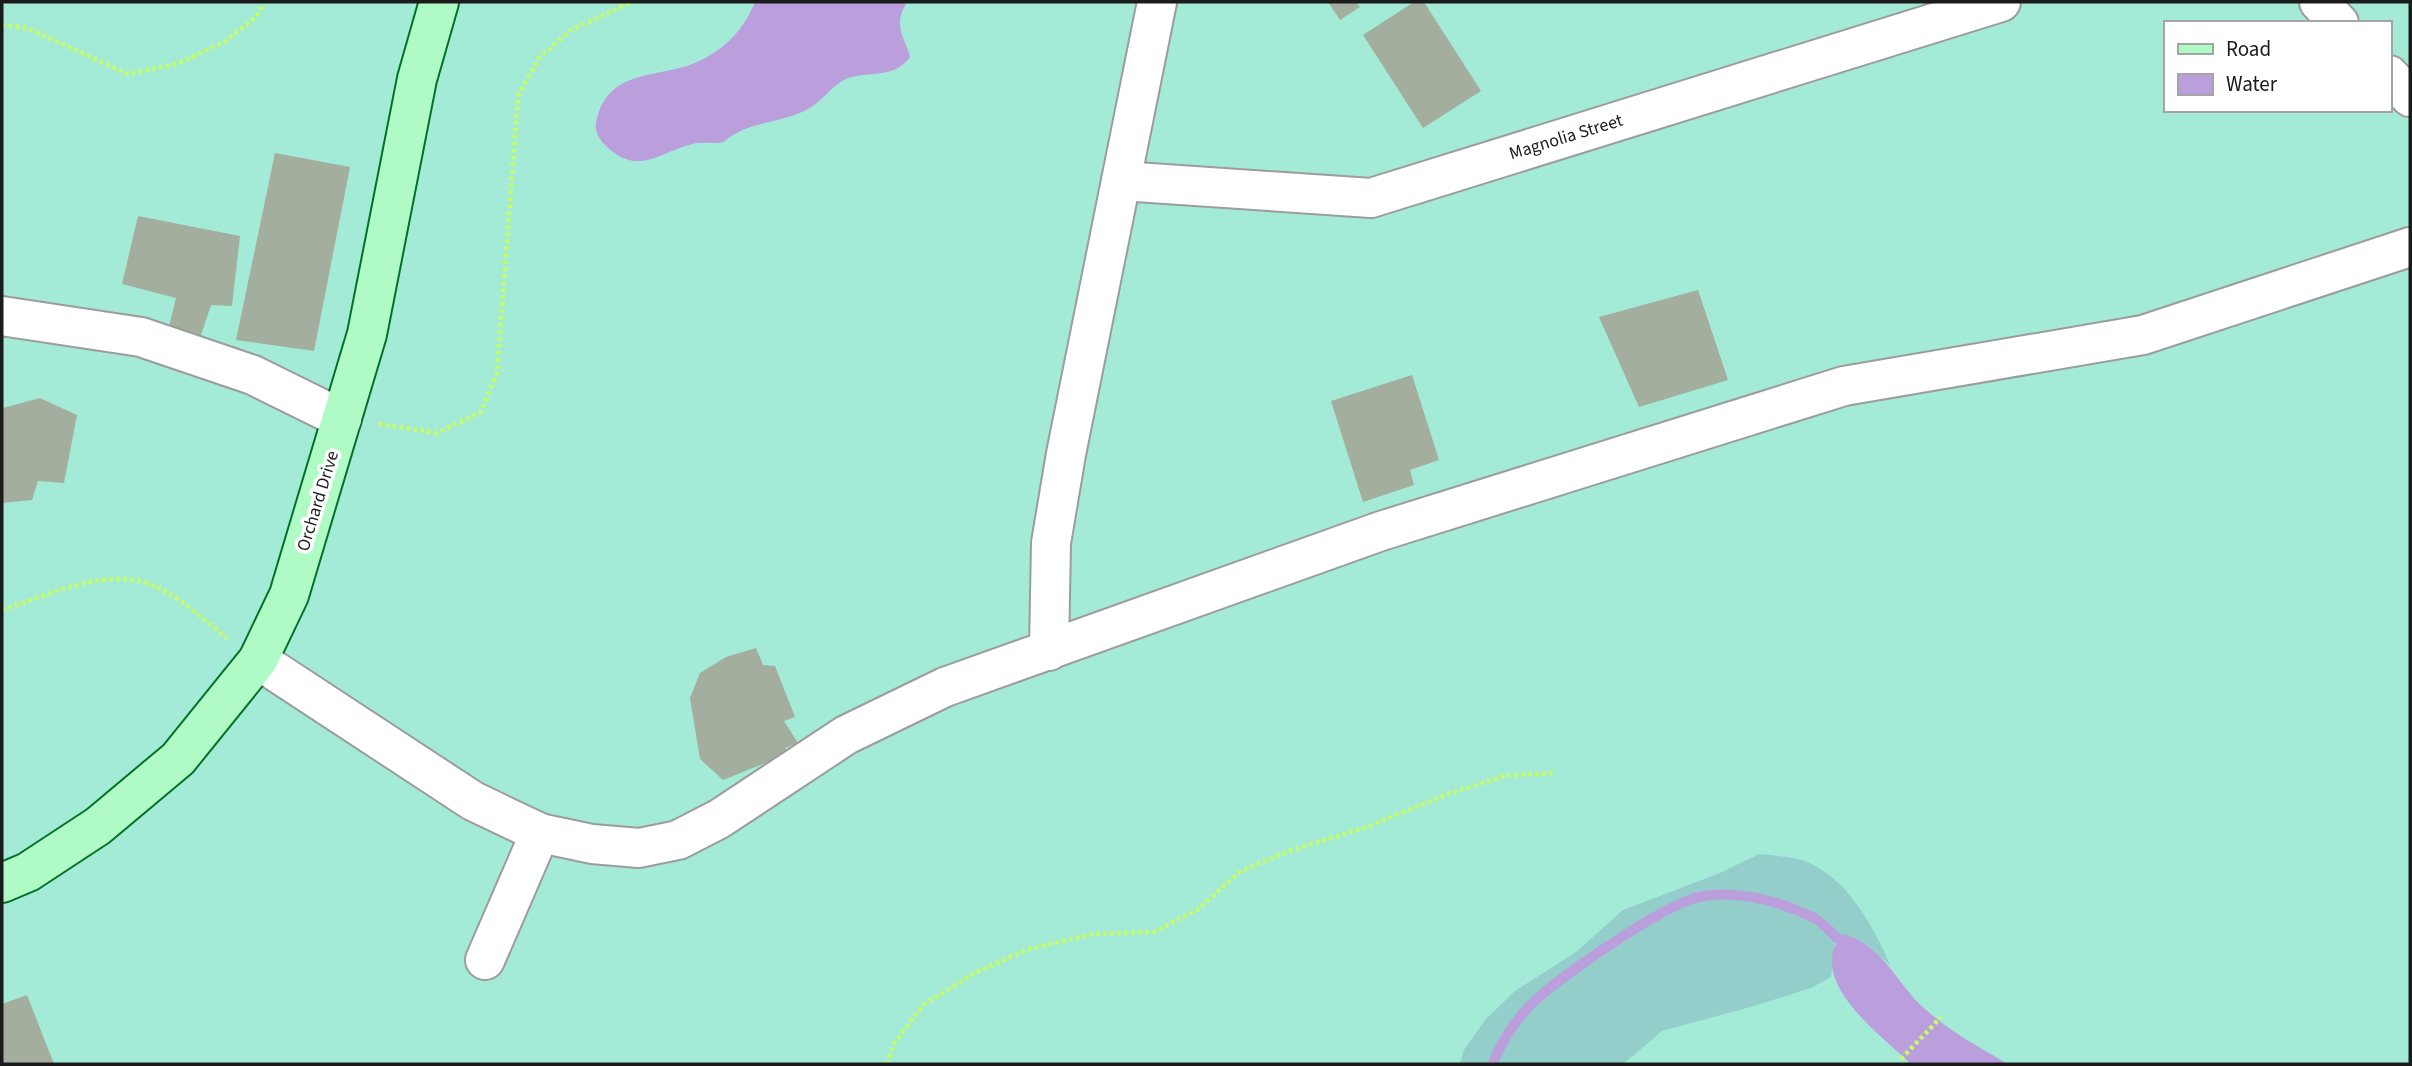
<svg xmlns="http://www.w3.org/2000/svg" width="2412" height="1066" viewBox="0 0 2412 1066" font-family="'Source Sans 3',sans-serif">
<rect width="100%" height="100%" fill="#e1eddf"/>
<path fill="#a3ead7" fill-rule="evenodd" d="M2 2H2410V1064H2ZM2165 23H2389V110H2165Z"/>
<path fill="#93ceca" d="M1759 854C1774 856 1793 856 1807 862 1847 878 1874 927 1890 965L1869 946 1843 934 1835 942 1831 977 1811 988 1754 1006 1662 1031 1623 1064H1460L1464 1050 1485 1020 1515 991 1576 952 1623 910 1720 873Z"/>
<g fill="#bb9edc">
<path d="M755 2H907C893 26 903 33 910 57 893 80 869 70 846 79 831 86 822 102 808 109 781 124 746 121 724 142 714 144 706 142 697 143 658 151 639 179 604 144 595 134 594 126 598 115 612 68 662 78 697 62 725 50 744 29 755 2Z"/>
<path d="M1843 934C1884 945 1896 984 1926 1010 1950 1031 1980 1048 2008 1064H1911C1881 1035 1803 979 1843 934Z"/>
</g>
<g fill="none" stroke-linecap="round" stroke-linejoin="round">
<path stroke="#bb9edc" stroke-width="10" d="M1493 1064C1499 1046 1513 1024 1526 1010 1550 982 1660 908 1695 898 1731 888 1781 901 1814 918 1823 923 1831 932 1838 939"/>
</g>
<g fill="#a4ae9f">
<polygon points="1328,2 1356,2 1360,7 1340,20"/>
<polygon points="1414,2 1424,2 1481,91 1423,128 1363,35"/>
<polygon points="275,153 350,167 314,351 236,340"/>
<polygon points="138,216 240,236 232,306 211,305 200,338 167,335 176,298 122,284"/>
<polygon points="1698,290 1728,380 1639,407 1599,317"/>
<polygon points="1412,375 1439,460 1410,470 1414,485 1363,502 1331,401"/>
<polygon points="40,398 77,415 64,483 38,481 32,500 2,503 3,408"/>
<polygon points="756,648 763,665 775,666 795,717 784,721 798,743 785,748 788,754 723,780 700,759 690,698 700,673 726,657"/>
<polygon points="27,995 54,1064 2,1064 2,1004"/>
</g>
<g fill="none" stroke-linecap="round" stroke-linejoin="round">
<g stroke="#9c9c9c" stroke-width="42">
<g id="street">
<polyline points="2319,2 2339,23"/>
<polyline points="2389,75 2410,97"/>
<polyline points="1121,181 1371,198 2001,2"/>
<polyline points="2,316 141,337 253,375 342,419"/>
<polyline points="1049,651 1051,543 1066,454 1157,2"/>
<polyline points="258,660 473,801 540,833 592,844 639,848 678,840 719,819 846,735 945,687 1381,531 1844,386 2143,335 2410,247"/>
<polyline points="485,960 540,833"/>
</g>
</g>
<g stroke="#027128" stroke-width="42">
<polyline id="secondary" points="2,883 28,872 98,826 178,759 258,660 289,595 367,334 417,79 439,2"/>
</g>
<g stroke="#c8fd60" stroke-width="4.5" stroke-dasharray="3.5 3.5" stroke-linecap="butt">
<polyline points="2,25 27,28 128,74 177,64 224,42 256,17 265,2"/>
<polyline points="379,424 437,433 481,412 497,373 518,96 539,58 571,30 632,2"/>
<path d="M2 610C47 596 105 566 152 585 179 596 204 620 227 638"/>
<polyline points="1901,1059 1941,1017"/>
<polyline points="887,1064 894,1044 923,1005 975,973 1029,949 1093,934 1154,932 1197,910 1241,871 1289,851 1367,827 1448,794 1504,776 1554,773"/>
</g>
<use href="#street" stroke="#fff" stroke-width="38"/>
<use href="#secondary" stroke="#b0fbc5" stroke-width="38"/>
</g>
<g text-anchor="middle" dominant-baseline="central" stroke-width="7" stroke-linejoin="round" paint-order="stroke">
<g font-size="18" fill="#1b1b1b" stroke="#fff">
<text transform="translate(1566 137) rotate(-17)">Magnolia Street</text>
<text transform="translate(318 501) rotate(-73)">Orchard Drive</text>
</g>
</g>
<rect width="2412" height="1066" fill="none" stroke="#1b1b1b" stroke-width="7"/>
<rect x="2164" y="21" width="228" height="91" fill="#ffffff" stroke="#a4a4a4" stroke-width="2"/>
<rect x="2178" y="44" width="35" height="10" fill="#b0fbc5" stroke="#a4a4a4" stroke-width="2"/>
<text x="2226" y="56" font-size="21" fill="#1b1b1b">Road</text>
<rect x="2178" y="74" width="35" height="21" fill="#bb9edc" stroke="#a4a4a4" stroke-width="2"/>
<text x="2226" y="91" font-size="21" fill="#1b1b1b">Water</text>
</svg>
